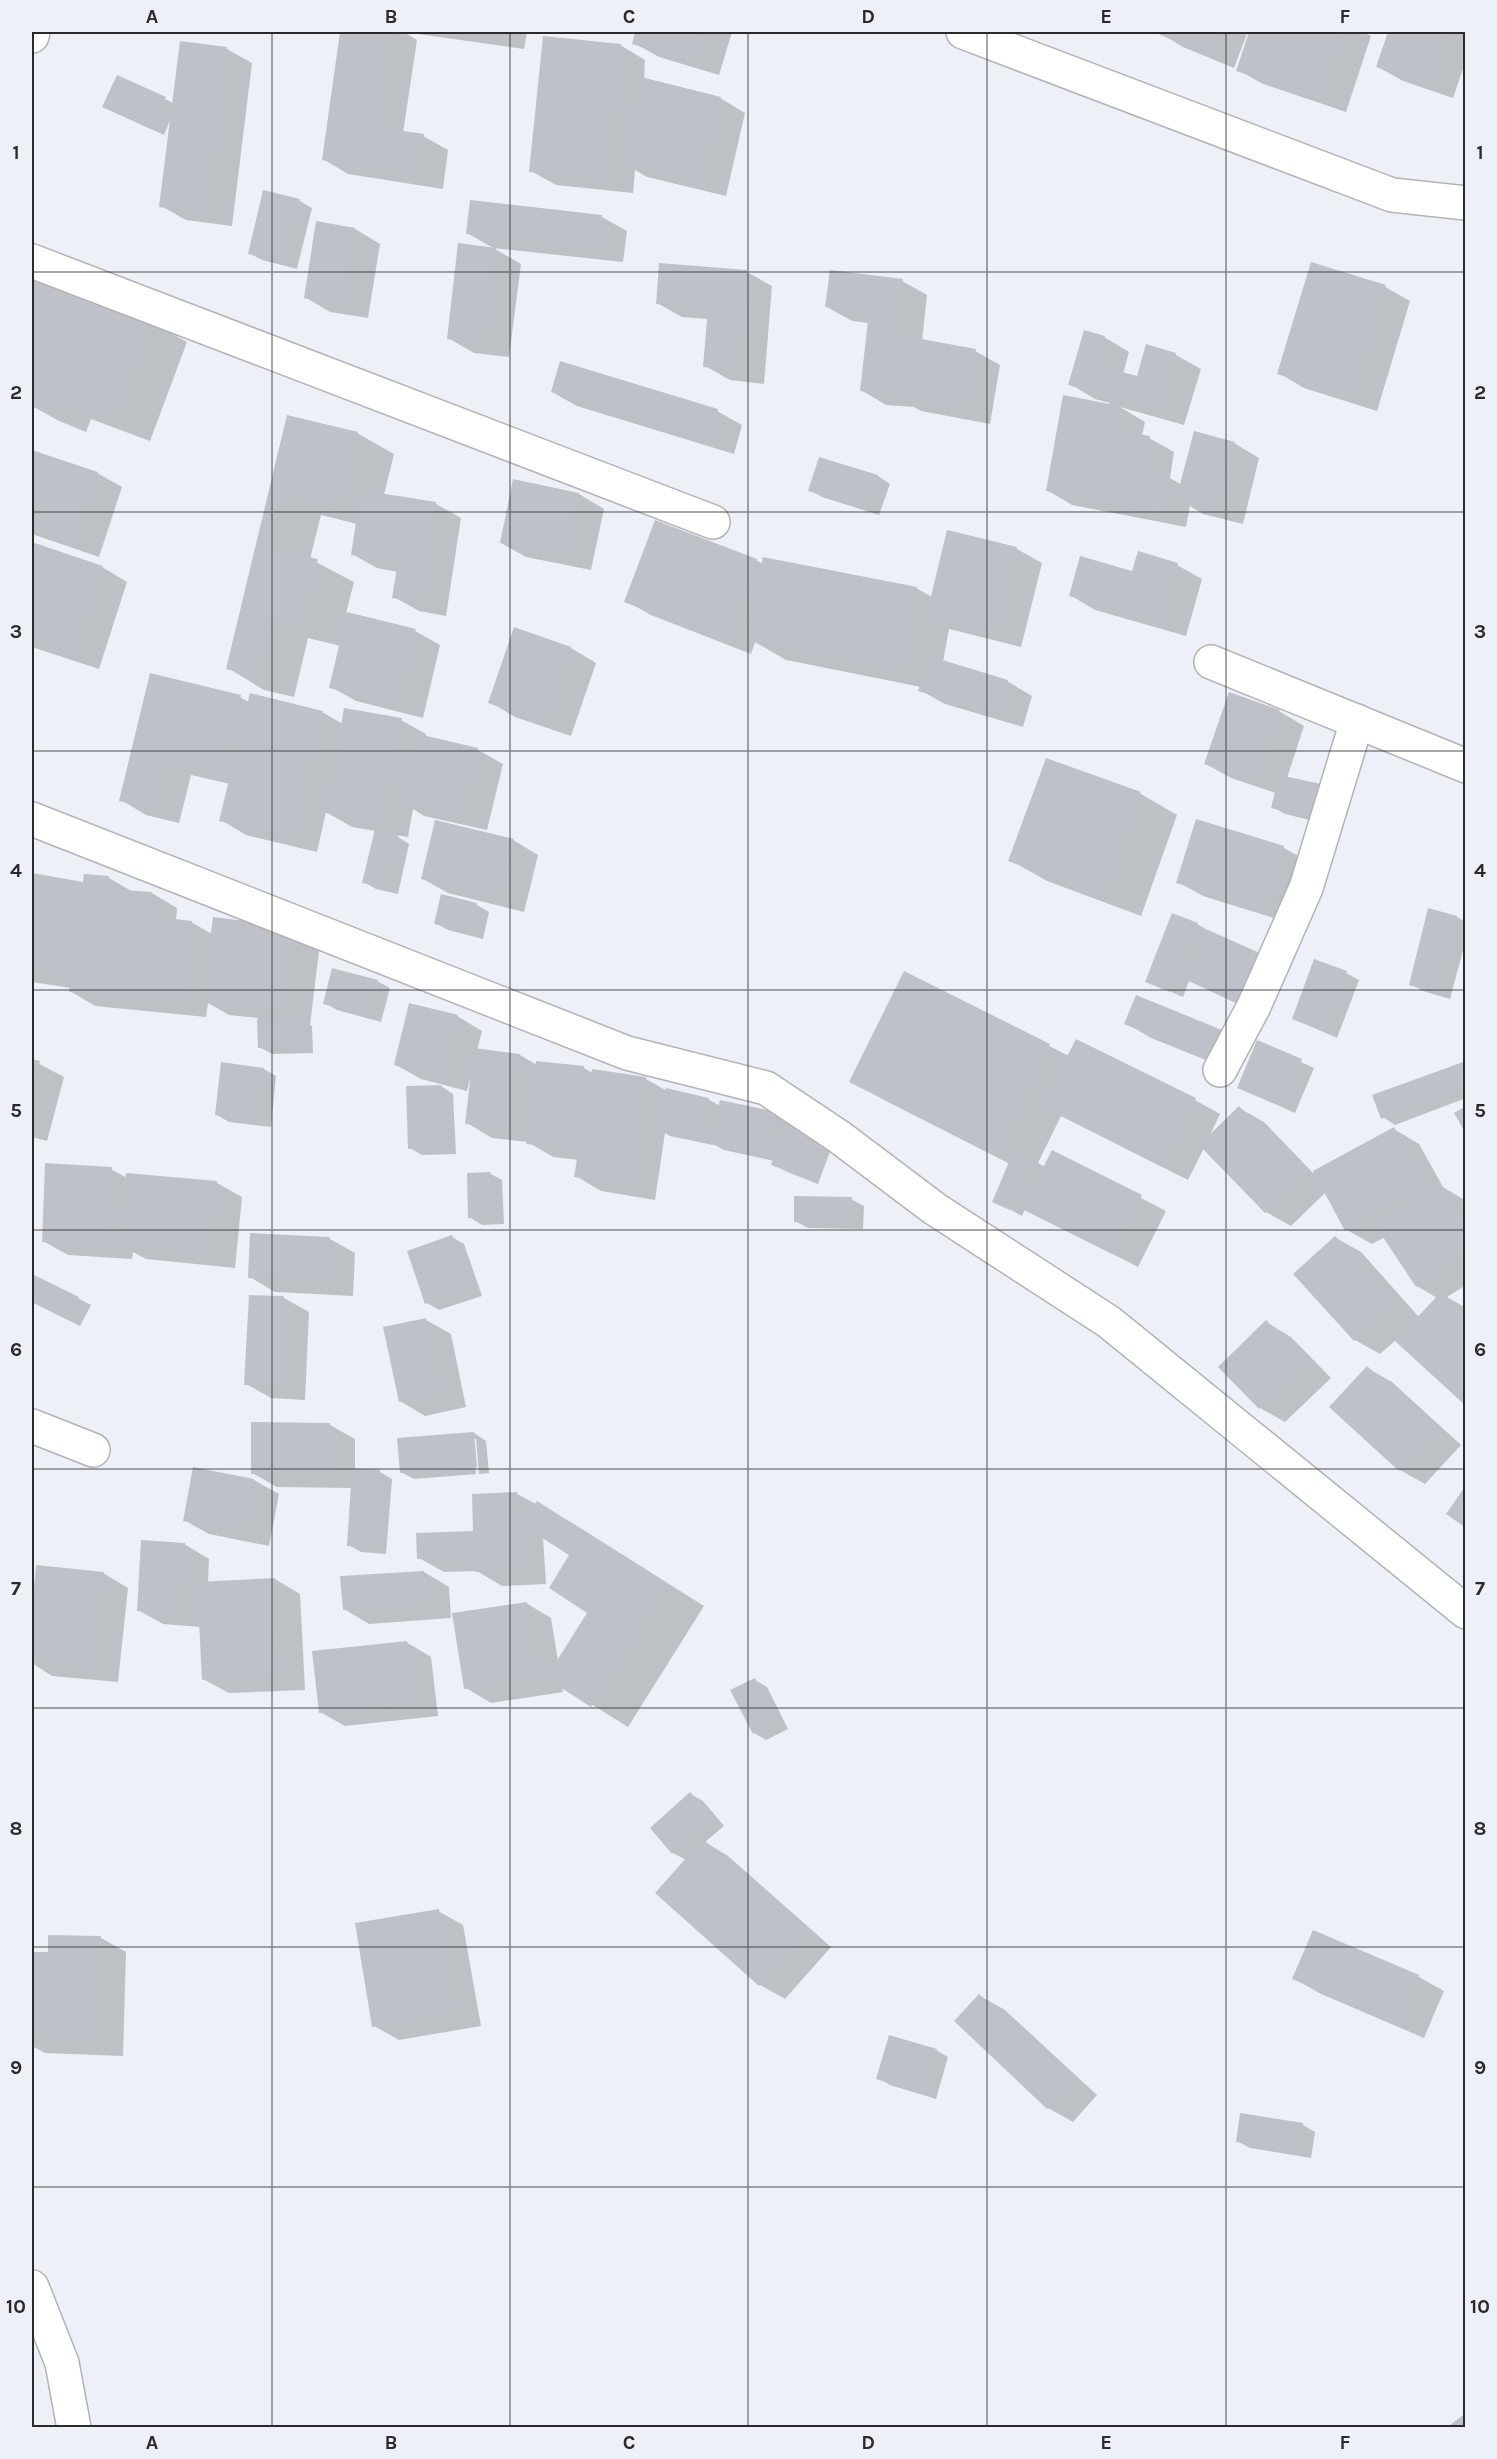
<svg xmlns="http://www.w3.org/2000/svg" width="1497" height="2459" viewBox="0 0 1497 2459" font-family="Karla,sans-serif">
<rect width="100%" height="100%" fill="#edf1f7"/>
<g fill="#0003">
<polygon points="342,32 527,32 524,49 404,32 417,40 403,133 423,136 448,150 443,189 348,174 323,159"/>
<polygon points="637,32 732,32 719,75 659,57 634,43"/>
<polygon points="1158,32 1363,32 1371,36 1346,112 1263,84 1238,70 1249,35 1247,34 1234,68 1183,47"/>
<polygon points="1389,32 1466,32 1466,60 1453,98 1403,81 1378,67"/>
<polygon points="181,43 227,49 252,63 232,226 186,220 161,206 170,120 164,135 116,113 165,99 173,103"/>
<polygon points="620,45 645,60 644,80 720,98 745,113 726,196 647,177 635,170 633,193 556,185 531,171"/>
<polygon points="264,192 300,201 312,208 297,269 262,260 249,253"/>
<polygon points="602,217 627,231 623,262 493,248 521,264 509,357 474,353 448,338 495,249 467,233"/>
<polygon points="355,229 380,244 368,318 330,312 305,297"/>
<polygon points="660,265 747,272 772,286 764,384 730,380 705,366 708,319 682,317 657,303"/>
<polygon points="32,275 150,321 187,342 150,441 91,419 86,432 59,421 32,406"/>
<polygon points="902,281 927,295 922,341 975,351 1000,365 990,424 921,411 914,407 886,405 861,390 869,323 852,321 827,307"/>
<polygon points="1385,287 1410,301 1377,411 1304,388 1279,373"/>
<polygon points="1104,337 1129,352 1123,374 1138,378 1147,346 1176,355 1201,369 1184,425 1120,407 1145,422 1142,436 1149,438 1174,452 1170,478 1182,485 1234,443 1259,458 1243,524 1203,514 1190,506 1186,527 1072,505 1047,490 1110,405 1110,403 1095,399 1070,384"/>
<polygon points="552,392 717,411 742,425 734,454 577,406"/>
<polygon points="288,417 357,433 394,454 384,495 436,504 461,518 446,616 419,611 394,597 398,572 377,568 352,554 357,524 321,515 310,559 354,582 346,613 415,631 440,645 423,718 356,701 331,687 341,646 308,638 294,697 264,690 228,668"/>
<polygon points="32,452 97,473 122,487 99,557 32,534"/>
<polygon points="820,459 878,476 890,484 879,515 822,497 810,490"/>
<polygon points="579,494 604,509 591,570 526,557 501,543"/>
<polygon points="948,532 1017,549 1042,563 1021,647 949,629 943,662 1007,681 1032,696 1023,727 945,704 920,690 921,687 786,660 755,642 751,654 651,615 626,601 756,560 763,564 916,588 932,597"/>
<polygon points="32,544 102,567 127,582 99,669 32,647"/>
<polygon points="1177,565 1202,579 1186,636 1095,610 1070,595 1133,573"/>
<polygon points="515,629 571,648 596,663 571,736 515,717 490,702"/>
<polygon points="151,675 240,697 249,702 322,712 343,724 401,720 426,734 426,737 478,750 503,764 487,830 424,816 413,809 408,837 395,835 409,844 398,894 376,889 364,882 376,831 352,827 326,812 317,852 246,835 221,820 230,784 191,775 179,823 146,815 121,800"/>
<polygon points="1279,711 1304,726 1287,778 1326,824 1285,814 1273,807 1276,793 1231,778 1206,764"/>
<polygon points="1047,760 1141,794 1177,815 1141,916 1047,881 1010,860"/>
<polygon points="1197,821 1284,848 1309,862 1290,923 1203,896 1178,882"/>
<polygon points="513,840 538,855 524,912 448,893 423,879"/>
<polygon points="32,874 84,884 109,878 133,892 152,893 177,908 176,921 191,922 212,934 214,918 320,943 310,1025 312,1026 313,1053 272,1054 259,1047 258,1018 229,1015 208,1003 206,1017 95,1006 70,991 71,988 32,982"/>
<polygon points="442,896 477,905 489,912 483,939 448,930 436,923"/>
<polygon points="1429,910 1457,917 1466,922 1466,939 1450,999 1423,991 1410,984"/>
<polygon points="1197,924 1209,931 1265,1017 1189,981 1183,997 1146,981"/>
<polygon points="904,973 1069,1056 1077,1041 1195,1100 1220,1114 1210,1135 1239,1108 1264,1122 1313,1173 1394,1129 1419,1144 1443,1187 1466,1201 1466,1285 1447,1297 1466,1308 1466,1404 1396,1340 1380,1354 1355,1340 1336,1238 1361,1252 1419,1317 1437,1298 1417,1286 1385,1237 1372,1244 1347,1230 1326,1192 1291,1226 1266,1212 1204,1148 1188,1180 1061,1116 1038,1163 1045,1167 1052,1152 1166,1211 1138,1267 1025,1209 1022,1216 994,1201 1010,1164 888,1102 851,1081"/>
<polygon points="1346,973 1359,980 1337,1038 1294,1019"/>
<polygon points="377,981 390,988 381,1022 337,1010 325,1003"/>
<polygon points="1137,997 1221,1031 1246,1046 1236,1072 1151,1038 1126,1023"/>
<polygon points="457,1016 482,1031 477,1050 520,1055 537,1065 537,1062 584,1068 592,1073 593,1071 646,1079 667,1091 708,1099 720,1106 777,1113 834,1141 818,1184 785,1171 773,1164 774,1161 724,1150 713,1144 713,1145 670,1136 665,1133 655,1200 601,1191 576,1176 579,1160 553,1157 528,1142 492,1138 467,1123 472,1079 470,1079 467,1091 421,1079 396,1065"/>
<polygon points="1258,1042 1314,1068 1295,1113 1239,1088"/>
<polygon points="32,1060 64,1077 47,1141 32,1137"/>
<polygon points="1466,1062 1466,1098 1395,1125 1383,1117"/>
<polygon points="222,1064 264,1069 276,1076 271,1127 229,1122 217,1115"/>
<polygon points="441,1086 453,1094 456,1154 422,1155 410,1148"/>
<polygon points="111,1169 127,1178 127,1174 217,1183 242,1197 235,1268 146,1259 133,1252 132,1259 68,1255 43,1241"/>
<polygon points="489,1173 502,1180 504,1224 482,1225 469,1217"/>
<polygon points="851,1199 864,1206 863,1229 808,1228 795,1221"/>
<polygon points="452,1237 464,1244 482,1296 439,1310 427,1303"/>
<polygon points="330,1239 355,1253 353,1296 275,1292 250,1277"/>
<polygon points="32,1275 91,1305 80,1326 32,1302"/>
<polygon points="284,1298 309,1312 305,1400 271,1398 246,1384"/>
<polygon points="426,1320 451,1334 466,1407 425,1416 400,1401"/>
<polygon points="1266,1322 1291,1337 1331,1378 1285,1422 1260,1408"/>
<polygon points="1367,1368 1392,1382 1461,1445 1425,1484 1400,1470 1331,1407"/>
<polygon points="330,1425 355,1439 355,1470 380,1472 392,1479 386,1554 361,1552 349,1545 352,1488 277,1487 252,1473"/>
<polygon points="474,1433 486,1441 489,1473 479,1474 476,1439 473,1439 476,1474 414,1479 401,1472"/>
<polygon points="194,1469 254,1480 279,1494 269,1546 209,1534 184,1520"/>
<polygon points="517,1494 574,1524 704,1606 628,1727 562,1686 563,1692 491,1703 466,1688 526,1603 551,1618 558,1661 589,1612 571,1555 543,1537 546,1584 502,1586 477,1571 444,1572 419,1558 475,1532"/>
<polygon points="184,1544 209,1559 208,1583 275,1579 300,1594 305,1690 229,1693 203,1679 201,1627 163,1624 138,1610"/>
<polygon points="38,1566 103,1573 128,1588 118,1682 52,1676 32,1663 32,1624"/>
<polygon points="424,1572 449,1587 451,1618 369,1624 344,1609"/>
<polygon points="406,1642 431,1657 438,1716 345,1726 320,1712"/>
<polygon points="755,1680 767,1687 788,1729 766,1740 754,1733"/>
<polygon points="690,1794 703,1801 724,1826 705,1842 728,1856 831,1947 785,1999 760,1985 686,1860 673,1853"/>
<polygon points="438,1911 463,1925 481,2026 399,2040 374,2026"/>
<polygon points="1314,1932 1419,1977 1444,1991 1424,2038 1319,1993 1294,1978"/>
<polygon points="101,1938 126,1952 123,2056 45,2053 32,2046 32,1953 49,1953"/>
<polygon points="980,1996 1005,2010 1097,2095 1073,2122 1048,2108"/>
<polygon points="936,2050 948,2057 936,2099 890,2085 878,2078"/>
<polygon points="1303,2125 1315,2132 1311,2158 1250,2148 1237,2141"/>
</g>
<g fill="#bec2c8">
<polygon points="340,32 391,32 377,127 424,134 418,175 322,160"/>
<polygon points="635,32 703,32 694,62 632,44"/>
<polygon points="1156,32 1217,32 1208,55 1156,33"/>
<polygon points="1249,32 1343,32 1321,99 1236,71"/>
<polygon points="1388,32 1445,32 1428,84 1376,67"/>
<polygon points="543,36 621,44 608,180 529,172"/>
<polygon points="180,41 227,47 207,213 159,207"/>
<polygon points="117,75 166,97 151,129 102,107"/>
<polygon points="641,77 721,97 701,183 621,164"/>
<polygon points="263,190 300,199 285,263 248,254"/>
<polygon points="470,200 602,215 598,249 466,234"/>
<polygon points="316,221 355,228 343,305 304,298"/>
<polygon points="458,243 496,248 484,344 447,339"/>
<polygon points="1311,262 1386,285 1352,397 1277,374"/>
<polygon points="659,263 747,270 739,370 703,367 708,308 656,304"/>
<polygon points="830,270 903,279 888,395 860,391 869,312 825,307"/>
<polygon points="32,274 151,319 113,421 54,400 49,412 32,405"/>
<polygon points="1084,330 1105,336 1096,365 1137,376 1146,344 1176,353 1159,412 1068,385"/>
<polygon points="905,336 976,349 965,410 894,397"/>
<polygon points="560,361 718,409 709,441 551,392"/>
<polygon points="1063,395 1120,406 1116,430 1150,436 1144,470 1168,475 1161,514 1046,491"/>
<polygon points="287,415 358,432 339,509 284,495 271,548 318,559 302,625 272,618 258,677 226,669"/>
<polygon points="1194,431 1235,442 1218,511 1176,500"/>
<polygon points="32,450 98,472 74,544 32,530"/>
<polygon points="819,457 878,475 867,509 808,491"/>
<polygon points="513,479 579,493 566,557 500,543"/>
<polygon points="361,490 436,502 421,603 392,598 398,562 351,555"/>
<polygon points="655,520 757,559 725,640 624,602"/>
<polygon points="947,530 1017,547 996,634 926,617"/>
<polygon points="32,542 103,566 73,656 32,642"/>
<polygon points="1138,551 1178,563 1161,623 1069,596 1080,556 1132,571"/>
<polygon points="763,557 917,587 901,670 747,640"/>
<polygon points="347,612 416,629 398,705 329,688"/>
<polygon points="514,627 571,647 546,723 488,703"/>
<polygon points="929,656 1008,680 998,714 918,691"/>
<polygon points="150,673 241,695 221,775 166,761 154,810 119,801"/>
<polygon points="1229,692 1280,710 1256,782 1204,764"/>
<polygon points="250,693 323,711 292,838 219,821"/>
<polygon points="344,708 402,718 383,824 326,813"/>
<polygon points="414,733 478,748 462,817 397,802"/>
<polygon points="1046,758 1141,792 1104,896 1008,861"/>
<polygon points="1279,775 1321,784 1313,818 1271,808"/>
<polygon points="1196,819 1284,846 1265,910 1176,883"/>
<polygon points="435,820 514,839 499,899 421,879"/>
<polygon points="375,829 398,835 385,888 362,883"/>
<polygon points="32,873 83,882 84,874 109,876 108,889 152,892 150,916 192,921 181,1003 69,992 82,889 67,978 32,973"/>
<polygon points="441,894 477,903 470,933 434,924"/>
<polygon points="1428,908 1457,916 1438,993 1409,985"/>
<polygon points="1172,913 1198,923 1170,992 1145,982"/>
<polygon points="213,917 296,927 285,1011 202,1001"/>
<polygon points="1208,930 1262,954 1239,1004 1185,979"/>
<polygon points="1314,959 1347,971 1325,1032 1292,1019"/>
<polygon points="332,968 378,980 369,1016 323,1004"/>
<polygon points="904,971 1050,1044 995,1155 849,1082"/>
<polygon points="1136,995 1222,1030 1210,1059 1124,1024"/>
<polygon points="409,1003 458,1015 442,1078 394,1065"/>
<polygon points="300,1018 301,1047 258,1048 257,1019"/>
<polygon points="1076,1039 1196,1098 1162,1167 1042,1106"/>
<polygon points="1257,1040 1302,1059 1283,1107 1237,1088"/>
<polygon points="474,1048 520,1054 512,1129 465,1124"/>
<polygon points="32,1059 40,1061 32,1090"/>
<polygon points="536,1061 584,1066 575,1149 526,1144"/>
<polygon points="1466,1061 1466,1087 1381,1119 1372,1095"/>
<polygon points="221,1062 264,1068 259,1121 215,1115"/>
<polygon points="592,1069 646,1077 630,1186 574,1177"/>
<polygon points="441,1085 444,1148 408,1149 406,1086"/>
<polygon points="666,1088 709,1098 700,1139 656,1130"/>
<polygon points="720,1100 777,1112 768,1156 710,1144"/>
<polygon points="1239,1106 1305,1175 1265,1213 1199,1145"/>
<polygon points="1466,1106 1466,1134 1454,1113"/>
<polygon points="787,1120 823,1133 805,1178 771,1165"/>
<polygon points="1394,1127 1427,1187 1345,1231 1313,1171"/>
<polygon points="1014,1150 1032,1158 1010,1210 992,1202"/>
<polygon points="1052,1150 1142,1195 1112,1254 1022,1209"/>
<polygon points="45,1163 112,1167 108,1245 42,1242"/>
<polygon points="490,1172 492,1217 468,1218 467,1173"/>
<polygon points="126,1173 217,1181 211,1254 119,1246"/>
<polygon points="1439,1183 1466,1223 1466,1255 1416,1287 1375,1225"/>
<polygon points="794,1196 852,1197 851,1223 794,1222"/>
<polygon points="250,1233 330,1237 328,1282 248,1278"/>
<polygon points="452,1235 470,1289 425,1304 407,1251"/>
<polygon points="1335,1236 1396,1303 1354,1341 1293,1274"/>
<polygon points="32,1274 79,1297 68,1320 32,1302"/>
<polygon points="1441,1292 1466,1315 1466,1406 1395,1341"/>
<polygon points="249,1295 284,1296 280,1386 244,1385"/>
<polygon points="426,1318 441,1393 399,1402 383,1327"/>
<polygon points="1266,1320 1307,1362 1259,1409 1218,1367"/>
<polygon points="1367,1366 1437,1430 1399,1471 1329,1407"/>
<polygon points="251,1422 330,1423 330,1475 251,1474"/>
<polygon points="474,1432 477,1467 400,1473 397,1438"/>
<polygon points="193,1467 254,1479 244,1533 183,1521"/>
<polygon points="352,1468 380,1470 374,1548 347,1546"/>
<polygon points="1466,1485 1466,1528 1446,1514"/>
<polygon points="517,1492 521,1570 475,1572 475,1556 417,1559 416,1533 473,1531 472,1494"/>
<polygon points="537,1501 668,1584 591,1707 546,1678 587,1613 549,1588 569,1555 522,1525"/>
<polygon points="141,1540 185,1543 180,1614 137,1611"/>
<polygon points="36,1565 104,1572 93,1669 32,1662 32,1608"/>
<polygon points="424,1571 427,1604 343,1610 340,1576"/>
<polygon points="275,1578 280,1676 202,1680 197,1582"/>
<polygon points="527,1602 538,1678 464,1689 452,1613"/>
<polygon points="407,1641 414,1702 319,1713 312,1651"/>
<polygon points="755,1678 776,1721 753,1734 730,1690"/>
<polygon points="690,1792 713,1818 672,1854 650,1828"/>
<polygon points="703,1839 807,1932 759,1986 655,1893"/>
<polygon points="439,1909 456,2013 372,2027 355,1923"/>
<polygon points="1313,1930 1419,1975 1399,2025 1292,1979"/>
<polygon points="48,1935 101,1936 99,2042 32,2040 32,1952 48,1952"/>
<polygon points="979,1994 1073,2080 1047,2109 954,2021"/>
<polygon points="889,2035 937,2049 924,2093 876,2079"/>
<polygon points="1240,2113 1303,2123 1299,2152 1236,2142"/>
<polygon points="1466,2413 1466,2428 1446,2428"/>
</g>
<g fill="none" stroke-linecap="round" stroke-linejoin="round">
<g stroke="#b0b4b9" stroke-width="36">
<g id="minor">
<polyline points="963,32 1392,195 1466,203"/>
<polyline points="32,36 33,32"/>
<polyline points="32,261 713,522"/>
<polyline points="1211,662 1466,766"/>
<polyline points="32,819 627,1053 766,1088 838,1136 935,1209 1109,1322 1466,1612"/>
<polyline points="1220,1070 1254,1006 1306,888 1357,721"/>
<polyline points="32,1426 93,1450"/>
<polyline points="32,2287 62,2363 74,2428"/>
</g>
</g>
<use href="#minor" stroke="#fff" stroke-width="33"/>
</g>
<path fill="none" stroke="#282a2c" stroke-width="1.5" stroke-opacity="0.55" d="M272 32V2428M510 32V2428M748 32V2428M987 32V2428M1226 32V2428M32 272H1466M32 512H1466M32 751H1466M32 990H1466M32 1230H1466M32 1469H1466M32 1708H1466M32 1947H1466M32 2187H1466"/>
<rect width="1497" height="2459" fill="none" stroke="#edf1f7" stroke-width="66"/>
<rect x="33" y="33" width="1431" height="2393" fill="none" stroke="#282a2c" stroke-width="2"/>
<g font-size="20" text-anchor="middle" font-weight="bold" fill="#282a2c">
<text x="152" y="23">A</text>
<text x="391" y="23">B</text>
<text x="629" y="23">C</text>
<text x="868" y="23">D</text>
<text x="1106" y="23">E</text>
<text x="1345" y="23">F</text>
<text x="16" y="159">1</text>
<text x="1480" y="159">1</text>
<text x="16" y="399">2</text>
<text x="1480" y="399">2</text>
<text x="16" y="638">3</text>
<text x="1480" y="638">3</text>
<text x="16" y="877">4</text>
<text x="1480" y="877">4</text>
<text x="16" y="1117">5</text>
<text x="1480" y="1117">5</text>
<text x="16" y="1356">6</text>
<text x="1480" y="1356">6</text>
<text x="16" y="1595">7</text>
<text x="1480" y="1595">7</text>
<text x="16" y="1835">8</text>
<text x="1480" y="1835">8</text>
<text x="16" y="2074">9</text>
<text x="1480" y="2074">9</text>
<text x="16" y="2313">10</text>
<text x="1480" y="2313">10</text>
<text x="152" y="2449">A</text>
<text x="391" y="2449">B</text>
<text x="629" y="2449">C</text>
<text x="868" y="2449">D</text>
<text x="1106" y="2449">E</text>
<text x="1345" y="2449">F</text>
</g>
</svg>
